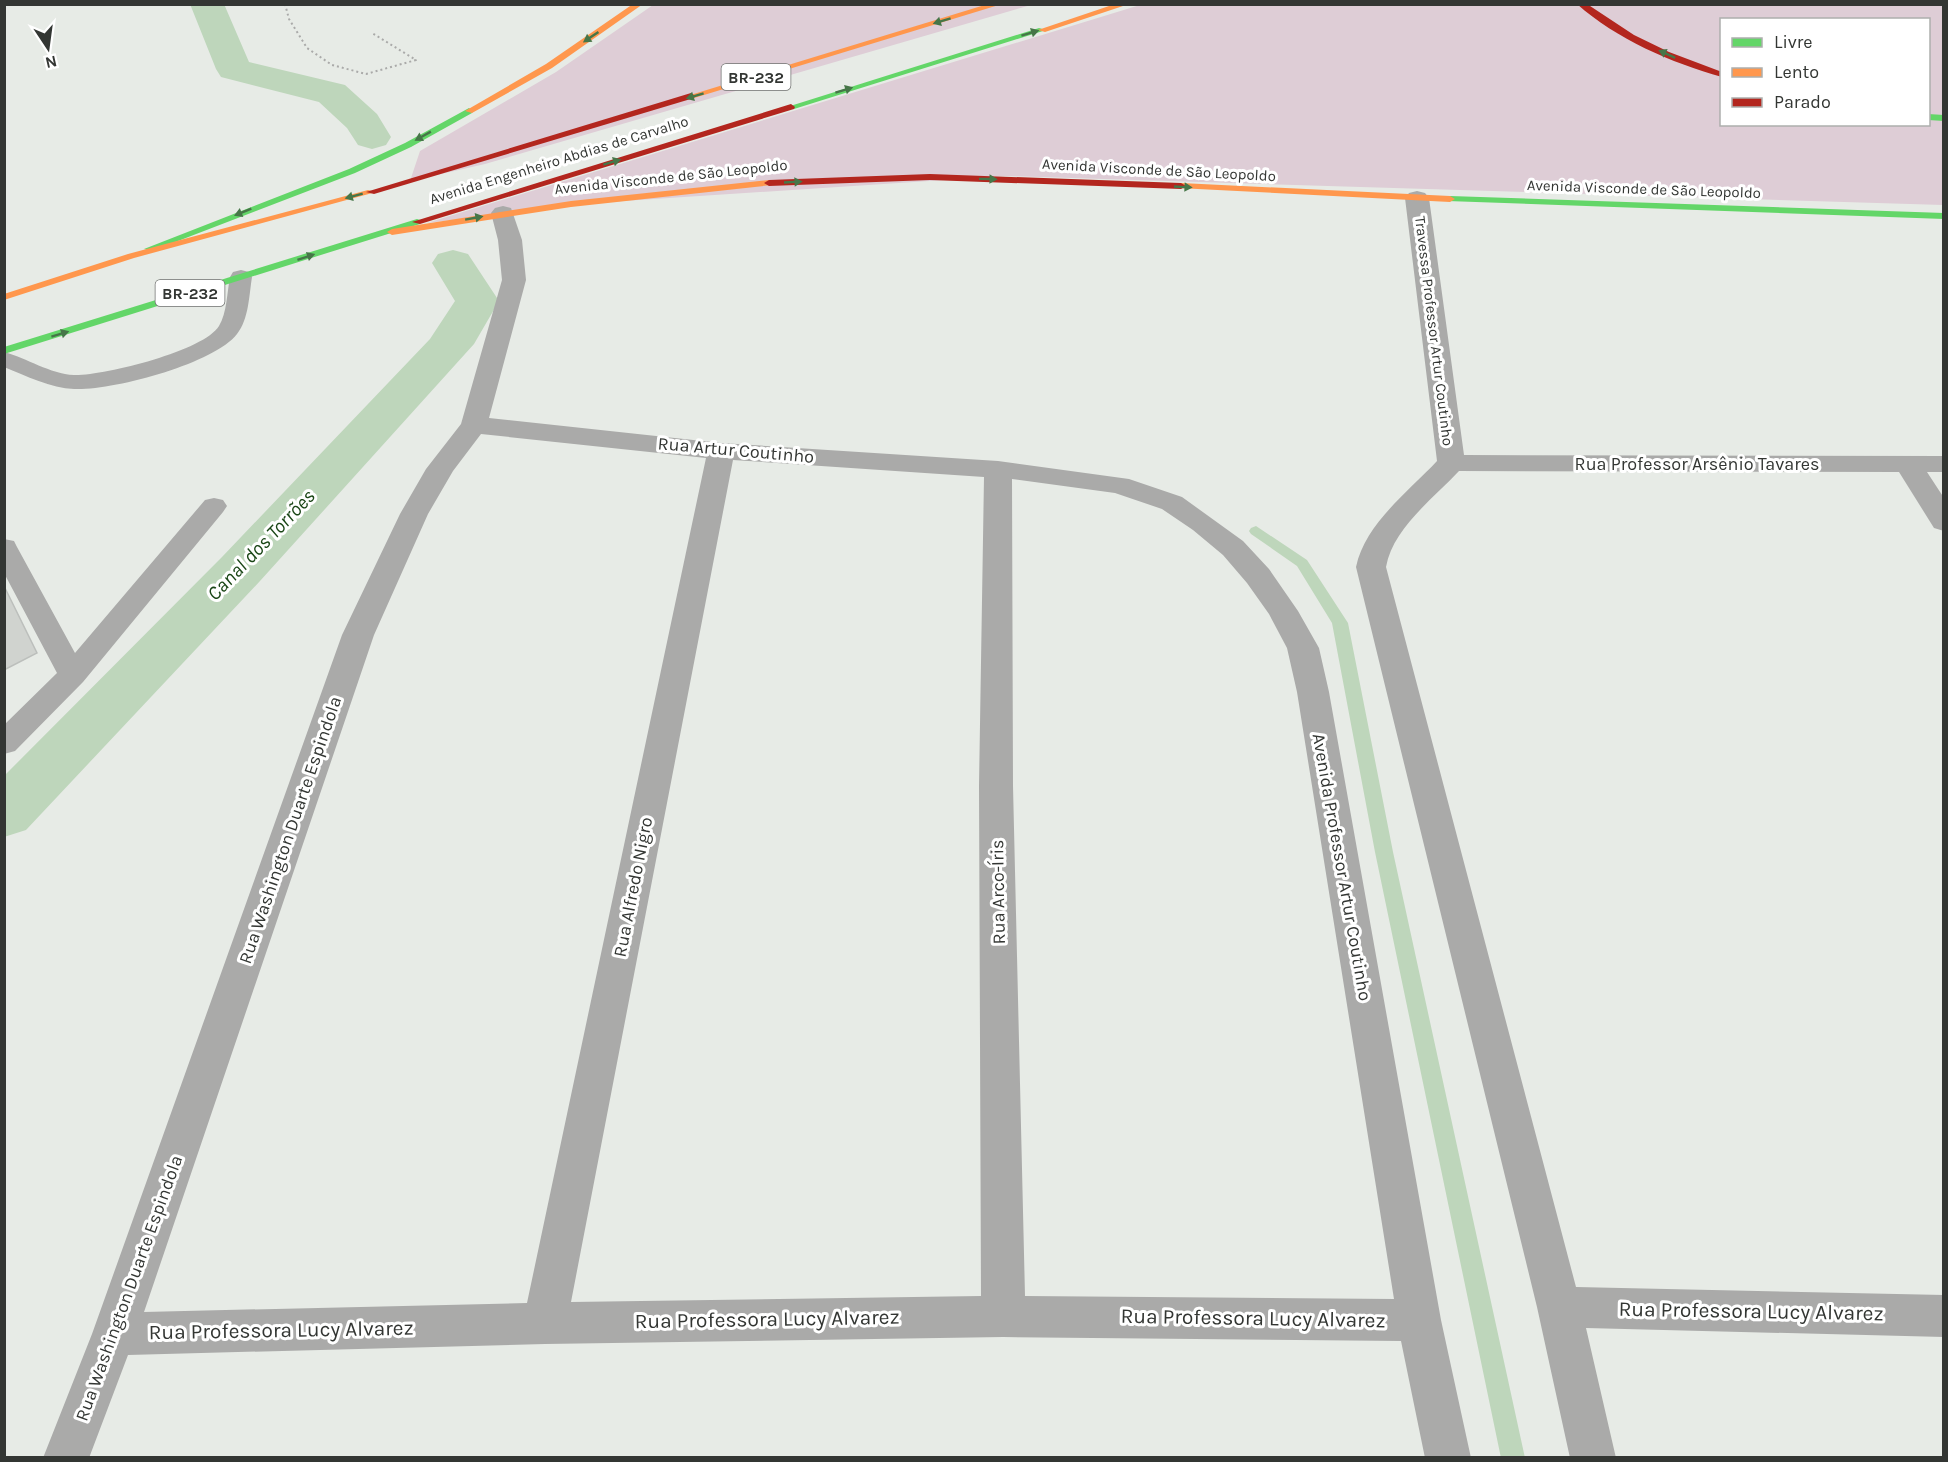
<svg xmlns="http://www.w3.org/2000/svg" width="1948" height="1462" viewBox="0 0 1948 1462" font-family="Karla,sans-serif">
<rect width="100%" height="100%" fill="#e7ebe6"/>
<g fill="#decdd6" fill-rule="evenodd">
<polygon points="653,5 1031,5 485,164 410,181 420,151 556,72"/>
<path d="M1140 5H1943V205L1005 176 593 203 427 223ZM1722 20H1928V124H1722Z"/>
</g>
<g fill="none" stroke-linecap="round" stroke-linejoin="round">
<g fill="#bed6bb" fill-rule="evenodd">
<path d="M469 314 478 320 476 323C471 324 466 323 463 318Z"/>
<polygon points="1256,526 1307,560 1348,623 1393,852 1525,1458 1501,1458 1375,852 1332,623 1297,566 1251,534 1249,531 1251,528"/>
</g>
<g fill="#bed6bb" fill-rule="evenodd">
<polygon points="190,4 224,4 249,62 345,85 377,114 391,137 386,145 372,149 358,145 347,128 319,102 221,77 216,69"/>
<polygon points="453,250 468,254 499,301 474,344 260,581 26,830 4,837 4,776 222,557 430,339 455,301 432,263 438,254"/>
</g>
</g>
<polygon fill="#d0d3cf" stroke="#bcbfbc" stroke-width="1.5" points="4,586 37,653 4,670"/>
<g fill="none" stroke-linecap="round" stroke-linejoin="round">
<polyline stroke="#aaaaa9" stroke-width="2" stroke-dasharray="2 3" stroke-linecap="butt" points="285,4 289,19 307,48 332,65 366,74 416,60 372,33"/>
<g fill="#aaaaa9" fill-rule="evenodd">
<path d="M241 270 249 272 252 277C249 295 249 319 237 334 214 364 111 391 74 389 51 388 26 376 4 367V352C27 358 50 374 74 375 103 376 204 351 219 326 227 313 227 292 230 277L233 272Z"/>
<polygon points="214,498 223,500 227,506 223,512 83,682 15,751 4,754 4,725 57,673 4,573 4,539 14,541 17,547 75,653 205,500"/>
</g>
<g fill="#aaaaa9" fill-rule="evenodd">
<path d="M1417 191 1425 193 1429 198 1464 455 1944 456V472H1927L1944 498V531L1934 528 1899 472 1459 471C1433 499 1393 528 1386 567L1576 1287 1944 1295V1337L1586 1328 1616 1458H1570L1537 1307 1356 567C1365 524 1408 492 1437 461L1405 198 1409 193Z"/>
<path d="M503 206 511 208 522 240 526 280 489 418 721 443 998 461 1129 479 1182 497 1243 541 1269 569 1298 611 1319 648 1329 692 1441 1320 1471 1458H1425L1401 1341 1003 1337 545 1344 128 1355 89 1458H43L92 1334 342 635 400 514 426 469 461 424 502 280 498 240 491 213 495 208ZM481 434 706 458 527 1303 144 1312 374 635 428 514 453 471ZM733 460 984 477 979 786 981 1296 571 1302ZM1012 479 1115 493 1162 509 1193 530 1223 555 1247 583 1269 614 1287 648 1297 692 1394 1299 1025 1296 1013 786Z"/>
</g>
<g fill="#63d668" fill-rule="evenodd">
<polygon points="1039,28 1046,30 794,109 787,107"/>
<polygon points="469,108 473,111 472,113 411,147 355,173 152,251 144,249 349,169 405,143"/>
<polygon points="1928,114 1944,115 1944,121 1928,120"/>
<polygon points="1450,196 1944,213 1944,219 1447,201 1445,199"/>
<polygon points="417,219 420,220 420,224 4,354 4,347"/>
</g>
<g fill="#ff974d" fill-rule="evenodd">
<polygon points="633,4 643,4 552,68 472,113 465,111 546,64"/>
<polygon points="988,4 1002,4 694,98 687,96"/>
<polygon points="1115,4 1129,4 1045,32 1038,30"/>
<polygon points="769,180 774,183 772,185 571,207 392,235 387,232 392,229 571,201"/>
<polygon points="1181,183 1450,196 1455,199 1450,202 1178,188 1176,186"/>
<polygon points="368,190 376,192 134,258 4,300 4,294 128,254"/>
</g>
<g fill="#b3261e" fill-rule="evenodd">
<path d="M1577 4H1587L1634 35 1669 52 1722 72V77C1672 63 1616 39 1577 4Z"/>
<polygon points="691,93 695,96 694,98 374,194 366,192"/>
<polygon points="791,104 795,107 794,109 420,224 412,222"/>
<polygon points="930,174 1181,183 1186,186 1181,189 930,180 769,186 764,183 769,180"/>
</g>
</g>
<defs><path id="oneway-solid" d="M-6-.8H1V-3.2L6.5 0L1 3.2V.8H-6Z" transform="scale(1.5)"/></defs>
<g fill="#467648">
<use href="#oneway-solid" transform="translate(942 21) rotate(163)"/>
<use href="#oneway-solid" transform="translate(1030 33) rotate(-17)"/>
<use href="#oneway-solid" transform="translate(591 37) rotate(146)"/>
<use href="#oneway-solid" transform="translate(1667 54) rotate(-155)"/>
<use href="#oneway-solid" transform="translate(844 90) rotate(-17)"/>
<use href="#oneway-solid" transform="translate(695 96) rotate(163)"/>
<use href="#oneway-solid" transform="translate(423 136) rotate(151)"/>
<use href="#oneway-solid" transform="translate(612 162) rotate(-17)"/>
<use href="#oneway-solid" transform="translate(988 179) rotate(1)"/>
<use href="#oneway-solid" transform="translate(793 182) rotate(-3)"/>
<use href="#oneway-solid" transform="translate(1183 187) rotate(3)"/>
<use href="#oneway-solid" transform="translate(354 196) rotate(165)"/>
<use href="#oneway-solid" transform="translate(243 212) rotate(158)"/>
<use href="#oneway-solid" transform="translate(474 218) rotate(-10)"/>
<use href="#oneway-solid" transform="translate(306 257) rotate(-18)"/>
<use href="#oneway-solid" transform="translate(60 334) rotate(-17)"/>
</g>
<g text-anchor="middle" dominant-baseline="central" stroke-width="6" stroke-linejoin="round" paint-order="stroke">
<g font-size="15" fill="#333633" stroke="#fff">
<text transform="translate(559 160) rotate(-17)">Avenida Engenheiro Abdias de Carvalho</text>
<text transform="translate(1159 170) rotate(3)">Avenida Visconde de São Leopoldo</text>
<text transform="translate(671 177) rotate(-6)">Avenida Visconde de São Leopoldo</text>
<text transform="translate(1644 189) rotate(2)">Avenida Visconde de São Leopoldo</text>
<text transform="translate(1434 331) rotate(83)">Travessa Professor Artur Coutinho</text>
</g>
<g fill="#fff" stroke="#707270" stroke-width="1.5">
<rect x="721.5" y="64" width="69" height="26" rx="4.5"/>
<rect x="155.5" y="280" width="69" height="26" rx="4.5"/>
</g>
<g font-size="16" font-weight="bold" fill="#333633">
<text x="756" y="77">BR-232</text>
<text x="190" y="293">BR-232</text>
</g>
<g font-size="18" fill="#333633" stroke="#fff">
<text transform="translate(736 450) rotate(5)">Rua Artur Coutinho</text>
<text x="1697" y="464">Rua Professor Arsênio Tavares</text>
<text transform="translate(290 830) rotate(-71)">Rua Washington Duarte Espindola</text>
<text transform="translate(1342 867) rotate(80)">Avenida Professor Artur Coutinho</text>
<text transform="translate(633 887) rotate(-79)">Rua Alfredo Nigro</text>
<text transform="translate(998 892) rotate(-91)">Rua Arco-Íris</text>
<text transform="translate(129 1288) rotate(-70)">Rua Washington Duarte Espindola</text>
</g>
<g font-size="20" font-style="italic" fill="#1a4616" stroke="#fff">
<text transform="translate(261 545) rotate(-46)">Canal dos Torrões</text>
</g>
<g font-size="21" fill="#333633" stroke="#fff">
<text transform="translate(1751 1311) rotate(1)">Rua Professora Lucy Alvarez</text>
<text transform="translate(1253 1318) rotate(1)">Rua Professora Lucy Alvarez</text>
<text transform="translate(767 1319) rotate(-1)">Rua Professora Lucy Alvarez</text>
<text transform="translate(281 1330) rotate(-1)">Rua Professora Lucy Alvarez</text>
</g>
</g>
<rect width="1948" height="1462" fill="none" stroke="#333633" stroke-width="12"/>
<rect x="1720" y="18" width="210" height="108" fill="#ffffff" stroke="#adafad" stroke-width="1.5"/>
<rect x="1732" y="38" width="30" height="9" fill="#63d668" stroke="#adafad" stroke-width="1.5"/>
<text x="1774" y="48" font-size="18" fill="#333633">Livre</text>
<rect x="1732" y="68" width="30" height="9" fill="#ff974d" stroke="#adafad" stroke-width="1.5"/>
<text x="1774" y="78" font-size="18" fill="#333633">Lento</text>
<rect x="1732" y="98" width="30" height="9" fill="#b3261e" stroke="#adafad" stroke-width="1.5"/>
<text x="1774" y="108" font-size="18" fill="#333633">Parado</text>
<g transform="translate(48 48) rotate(167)" stroke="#ffffff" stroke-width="4.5" paint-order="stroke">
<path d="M0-4.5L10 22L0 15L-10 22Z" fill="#333633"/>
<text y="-9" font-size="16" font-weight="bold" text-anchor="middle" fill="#333633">N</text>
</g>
</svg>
